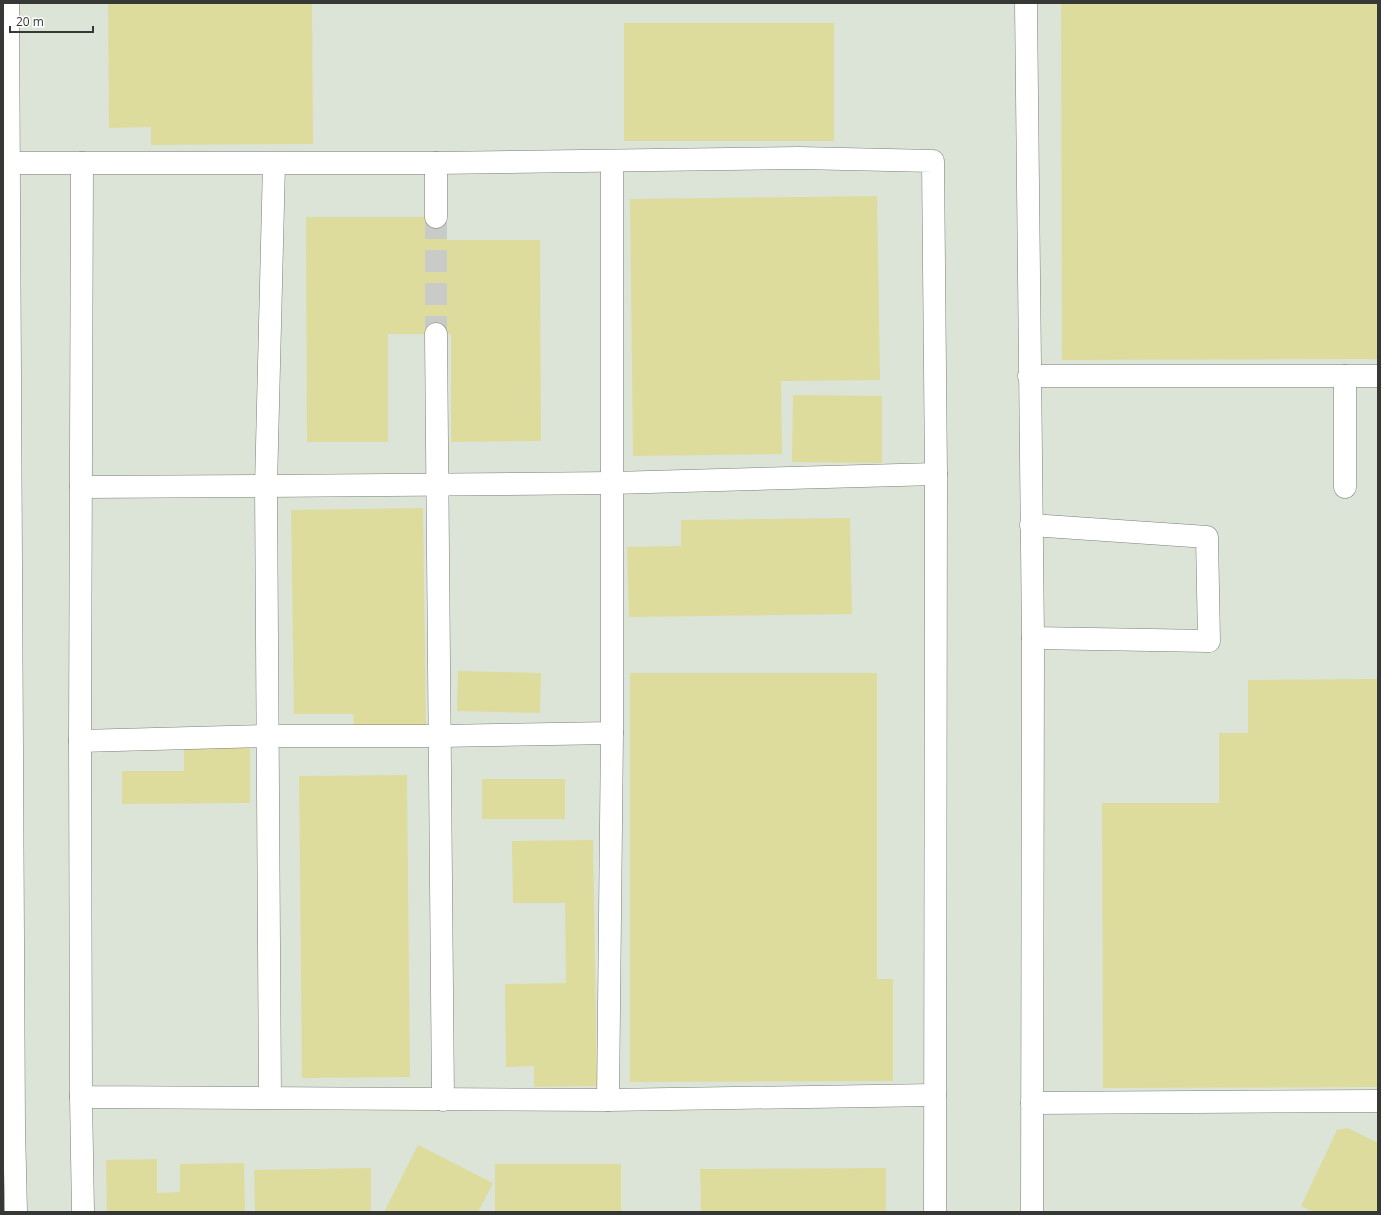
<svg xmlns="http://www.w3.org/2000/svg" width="1381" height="1215" viewBox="0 0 1381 1215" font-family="'Open Sans',sans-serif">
<rect width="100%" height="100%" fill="#ecf0ea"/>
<rect fill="#dce4d8" x="3" y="3" width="1375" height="1209"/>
<g fill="#dddc9c">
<polygon points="108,3 312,3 313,144 151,145 151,127 109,128"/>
<polygon points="1061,3 1378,3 1378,359 1062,360"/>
<rect x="624" y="23" width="210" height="118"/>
<polygon points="877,196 880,380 781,381 782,454 633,456 630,199"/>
<polygon points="306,217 447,217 447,240 540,240 541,441 451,442 451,334 388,334 388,442 307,442"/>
<polygon points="793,395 882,396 882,463 792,462"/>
<polygon points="423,508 426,725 354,726 353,714 294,714 291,510"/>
<polygon points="850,518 852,614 629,617 627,547 681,546 681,520"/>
<polygon points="458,671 541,673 540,713 457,711"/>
<polygon points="630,673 877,673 877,979 893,979 893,1081 630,1082"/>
<polygon points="1378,679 1378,1087 1103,1088 1102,803 1219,803 1219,733 1248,733 1248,680"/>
<polygon points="184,747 250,747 250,803 122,804 122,771 184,771"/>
<polygon points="407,775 410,1077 302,1078 299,776"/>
<rect x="482" y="779" width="83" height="40"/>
<polygon points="593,840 597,1086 534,1087 534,1066 506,1067 505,984 566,983 565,903 513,903 512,841"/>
<polygon points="1348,1128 1378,1143 1378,1212 1313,1212 1301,1206 1337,1130"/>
<polygon points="418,1145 493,1183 478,1212 384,1212"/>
<polygon points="157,1159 157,1193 180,1192 180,1164 244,1163 245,1212 107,1212 106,1160"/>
<rect x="495" y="1164" width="126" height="48"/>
<polygon points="371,1168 371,1212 255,1212 254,1170"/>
<polygon points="886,1168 886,1212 701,1212 700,1169"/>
</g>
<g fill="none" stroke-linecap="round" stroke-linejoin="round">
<polyline stroke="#c8cbc6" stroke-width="22" stroke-dasharray="22 11" stroke-linecap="butt" points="436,217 436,334"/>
<g stroke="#7b7f7a" stroke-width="23">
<g id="minor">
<polyline points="8,3 14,1127 16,1212"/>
<polyline points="1026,3 1033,638 1032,1212"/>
<polyline points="9,163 436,163 799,158 933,161 936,474 935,1212"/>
<polyline points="82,163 80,741 81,1097 608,1100 935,1095"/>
<polyline points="436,163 436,217"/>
<polyline points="274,164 266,486 613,483 936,474"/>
<polyline points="436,334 443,1100"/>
<polyline points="1029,376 1378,376"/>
<polyline points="1345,376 1345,487"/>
<polyline points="81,487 266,486 270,1097"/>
<polyline points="1031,525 1207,537 1209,641 1033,638"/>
<polyline points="80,741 268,736 440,736 612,733 612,161"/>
<polyline points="81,1097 83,1212"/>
<polyline points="608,1100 612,733"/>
<polyline points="1032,1103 1378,1101"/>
</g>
</g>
<use href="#minor" stroke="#fff" stroke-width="22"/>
</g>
<rect width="1381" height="1215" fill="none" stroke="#363835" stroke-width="8"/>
<path d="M10 26v6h83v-6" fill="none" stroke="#363835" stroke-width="2"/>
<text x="16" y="26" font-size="12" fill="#363835" stroke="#ffffff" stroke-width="3" paint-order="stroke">20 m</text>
</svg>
